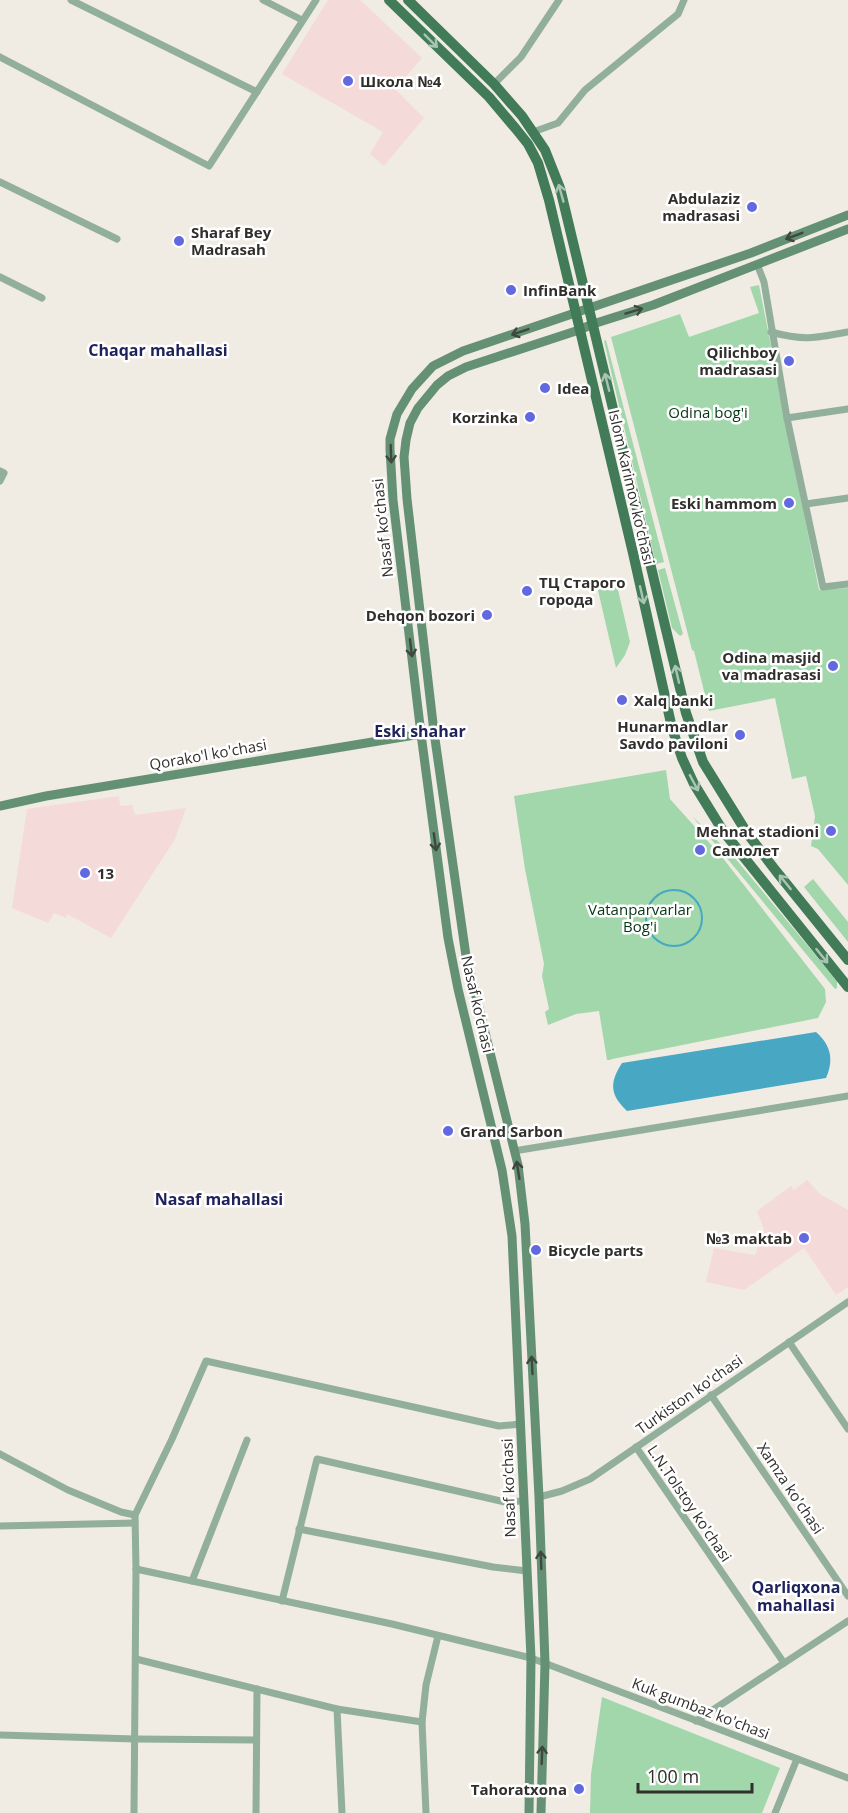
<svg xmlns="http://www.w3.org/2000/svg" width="848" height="1813" viewBox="0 0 848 1813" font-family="'Open Sans',sans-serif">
<rect width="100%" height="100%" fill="#f0ebe3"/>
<g fill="#f5dada">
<polygon points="328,0 360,0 422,58 395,89 424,118 384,166 370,154 383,132 282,74"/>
<polygon points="119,796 120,806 132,805 135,815 186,808 175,839 111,938 67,914 66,918 54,913 48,923 12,908 27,809"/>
<polygon points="807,1180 820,1194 848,1210 848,1287 836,1295 804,1248 744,1290 706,1282 714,1248 755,1255 764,1229 757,1211 791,1186 794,1190"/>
</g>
<g fill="#a1d7aa">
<polygon points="759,285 819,590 848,588 848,885 818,849 811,846 815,816 806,776 792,779 775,698 709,711 694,651 692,650 611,337 680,314 689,337 759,313 750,287"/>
<polygon points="606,340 664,562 656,564 604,341"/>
<polygon points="665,568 683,634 680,636 672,628 658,570"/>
<polygon points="616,581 630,642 625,655 616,668 597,586"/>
<polygon points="666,770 670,799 722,857 825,989 826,1002 818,1018 612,1059 610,1060 607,1060 599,1011 576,1014 548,1025 545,1012 549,1009 542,976 544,964 525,869 514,796"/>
<polygon points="692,816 734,857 837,981 837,988 835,989"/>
<polygon points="813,879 848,922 848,942 804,887"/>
<polygon points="602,1697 780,1768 762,1813 590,1813 591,1774"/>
</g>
<path fill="#48a7c3" d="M816 1032C831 1045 834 1060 826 1078L627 1111C610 1095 609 1083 622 1063Z"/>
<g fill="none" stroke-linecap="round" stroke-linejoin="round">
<circle stroke="#48a7c3" stroke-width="2" cx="674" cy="918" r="28"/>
<g stroke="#91af9b" stroke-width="7">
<polyline points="71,0 257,92"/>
<polyline points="263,0 302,20"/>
<polyline points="0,57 209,166 316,0"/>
<polyline points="494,84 521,57 559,0"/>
<polyline points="533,132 558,123 585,90 678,14 684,0"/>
<polyline points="0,182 117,239"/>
<polyline points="757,264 764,282 787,418 823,587 848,584"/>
<polyline points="0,277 42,298"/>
<path d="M771 332C804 341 816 338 848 332"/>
<polyline points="787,418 848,409"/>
<polyline points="0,471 4,473 0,481"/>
<polyline points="806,504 848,498"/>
<polyline points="514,1151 848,1096"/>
<polyline points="789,1342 848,1429"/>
<polyline points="711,1395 848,1596"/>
<polyline points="636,1447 784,1663"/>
<polyline points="0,1454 68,1490 121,1512 135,1515"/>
<polyline points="539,1497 562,1491 590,1479 848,1302"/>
<polyline points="0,1526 135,1523"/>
<polyline points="299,1529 493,1567 527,1571"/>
<polyline points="136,1569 392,1624 531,1658 848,1778"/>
<polyline points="192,1581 247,1440"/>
<polyline points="282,1601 317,1459 505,1502 523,1501"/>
<polyline points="136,1659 337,1709 422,1722"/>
<polyline points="337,1709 342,1813"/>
<polyline points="696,1721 848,1621"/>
<polyline points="0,1735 135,1739 256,1740"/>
<polyline points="134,1813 136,1569 135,1515 172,1439 206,1361 499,1426 521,1424"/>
<polyline points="256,1813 257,1689"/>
<polyline points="426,1813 422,1722 426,1685 438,1636"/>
<polyline points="775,1813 797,1759"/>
</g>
<g stroke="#649174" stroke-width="9">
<polyline points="0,806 46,796 421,734"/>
<polyline points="529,1813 531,1658 512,1236 502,1170 458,989 448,938 421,734 393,500 390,449 390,439 397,414 412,389 433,366 463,351 751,253 848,215"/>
<polyline points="541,1813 545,1663 539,1497 525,1224 518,1165 466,956 434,732 407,499 404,457 406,440 410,423 418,408 437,385 448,376 466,367 579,330 593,324 653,305 848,229"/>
</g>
<g stroke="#417b58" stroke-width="10">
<polyline points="389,0 489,97 516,129 528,144 538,163 549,200 633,553 672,728 682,758 694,784 723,831 848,987"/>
<polyline points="408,0 494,84 522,116 545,150 560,188 686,713 703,762 747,833 776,871 848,960"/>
</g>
</g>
<defs><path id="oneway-shaft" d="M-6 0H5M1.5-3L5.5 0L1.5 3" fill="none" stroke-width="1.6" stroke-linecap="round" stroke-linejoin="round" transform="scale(1.5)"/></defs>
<g stroke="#aac4b4">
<use href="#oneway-shaft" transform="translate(431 41) rotate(45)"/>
<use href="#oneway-shaft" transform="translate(561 193) rotate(-106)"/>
<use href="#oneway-shaft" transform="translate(607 382) rotate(-104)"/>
<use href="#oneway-shaft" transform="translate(642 595) rotate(77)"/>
<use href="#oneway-shaft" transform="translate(677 674) rotate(-103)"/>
<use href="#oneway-shaft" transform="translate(694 783) rotate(62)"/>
<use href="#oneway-shaft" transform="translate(785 882) rotate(-129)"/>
<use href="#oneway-shaft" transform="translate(822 956) rotate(51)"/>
</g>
<g stroke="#3e483e">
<use href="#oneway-shaft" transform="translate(794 236) rotate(159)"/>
<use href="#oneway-shaft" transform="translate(634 311) rotate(-17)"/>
<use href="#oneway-shaft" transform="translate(520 332) rotate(161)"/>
<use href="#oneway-shaft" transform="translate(391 454) rotate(88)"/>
<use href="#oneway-shaft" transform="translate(411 648) rotate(83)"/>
<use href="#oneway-shaft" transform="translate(435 842) rotate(82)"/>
<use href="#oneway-shaft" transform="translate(518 1170) rotate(-99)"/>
<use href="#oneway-shaft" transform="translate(532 1365) rotate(-93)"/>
<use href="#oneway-shaft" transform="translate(541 1560) rotate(-92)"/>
<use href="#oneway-shaft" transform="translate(542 1755) rotate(-88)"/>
</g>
<g fill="#6168e0" stroke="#fff" stroke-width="2">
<circle cx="348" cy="81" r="6"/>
<circle cx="752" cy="207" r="6"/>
<circle cx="179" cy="241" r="6"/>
<circle cx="511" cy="290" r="6"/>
<circle cx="789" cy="361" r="6"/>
<circle cx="545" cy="388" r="6"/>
<circle cx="530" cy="417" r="6"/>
<circle cx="789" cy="503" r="6"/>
<circle cx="527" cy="591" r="6"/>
<circle cx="487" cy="615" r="6"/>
<circle cx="833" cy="666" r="6"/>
<circle cx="622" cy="700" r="6"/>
<circle cx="740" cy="735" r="6"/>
<circle cx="831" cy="831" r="6"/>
<circle cx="700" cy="850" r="6"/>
<circle cx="85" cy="873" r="6"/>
<circle cx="448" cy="1131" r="6"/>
<circle cx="804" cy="1238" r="6"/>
<circle cx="536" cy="1250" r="6"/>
<circle cx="579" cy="1789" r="6"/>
</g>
<g text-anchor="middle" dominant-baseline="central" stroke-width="5" stroke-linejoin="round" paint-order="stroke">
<g font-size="15" font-weight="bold" fill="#312f2c" stroke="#fff" text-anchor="start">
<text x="360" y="81">Школа №4</text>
<text x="740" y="198" text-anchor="end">Abdulaziz<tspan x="740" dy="17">madrasasi</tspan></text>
<text x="191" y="232">Sharaf Bey<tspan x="191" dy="17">Madrasah</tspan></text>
<text x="523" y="290">InfinBank</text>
<text x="777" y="352" text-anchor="end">Qilichboy<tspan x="777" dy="17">madrasasi</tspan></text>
<text x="557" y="388">Idea</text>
<text x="518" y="417" text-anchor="end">Korzinka</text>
<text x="777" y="503" text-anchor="end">Eski hammom</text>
<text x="539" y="582">ТЦ Старого<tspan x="539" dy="17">города</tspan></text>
<text x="475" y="615" text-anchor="end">Dehqon bozori</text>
<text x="821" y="657" text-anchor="end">Odina masjid<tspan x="821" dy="17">va madrasasi</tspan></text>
<text x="634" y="700">Xalq banki</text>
<text x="728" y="726" text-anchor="end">Hunarmandlar<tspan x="728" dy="17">Savdo paviloni</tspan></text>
<text x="819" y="831" text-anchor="end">Mehnat stadioni</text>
<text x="712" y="850">Самолет</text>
<text x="97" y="873">13</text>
<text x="460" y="1131">Grand Sarbon</text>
<text x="792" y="1238" text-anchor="end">№3 maktab</text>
<text x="548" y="1250">Bicycle parts</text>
<text x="567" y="1789" text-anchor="end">Tahoratxona</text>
</g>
<g font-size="15" fill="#053615" stroke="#fff">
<text x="708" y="412">Odina bog'i</text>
<text x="640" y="909">Vatanparvarlar<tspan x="640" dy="17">Bog'i</tspan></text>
</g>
<g font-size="15" fill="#312f2c" stroke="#fff">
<text transform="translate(632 487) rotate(77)">Islom Karimov ko‘chasi</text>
<text transform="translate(382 528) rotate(-96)">Nasaf ko‘chasi</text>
<text transform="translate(208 754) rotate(-10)">Qorako'l ko'chasi</text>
<text transform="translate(478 1004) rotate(77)">Nasaf ko‘chasi</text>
<text transform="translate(689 1394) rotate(-35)">Turkiston ko'chasi</text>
<text transform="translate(508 1488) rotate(-92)">Nasaf ko‘chasi</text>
<text transform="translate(791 1488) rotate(56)">Xamza ko'chasi</text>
<text transform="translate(690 1503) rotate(56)">L.N.Tolstoy ko'chasi</text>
<text transform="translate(701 1708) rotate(21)">Kuk gumbaz ko'chasi</text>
</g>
<g font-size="16" font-weight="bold" fill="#20225b" stroke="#fff">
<text x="158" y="350">Chaqar mahallasi</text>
<text x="420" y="731">Eski shahar</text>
<text x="219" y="1199">Nasaf mahallasi</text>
<text x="796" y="1587">Qarliqxona<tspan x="796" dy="18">mahallasi</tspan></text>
</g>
</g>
<path d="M638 1783v9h114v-9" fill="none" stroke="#312f2c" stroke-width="3"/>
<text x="647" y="1783" font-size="18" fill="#312f2c" stroke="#ffffff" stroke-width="4.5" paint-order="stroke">100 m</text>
</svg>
